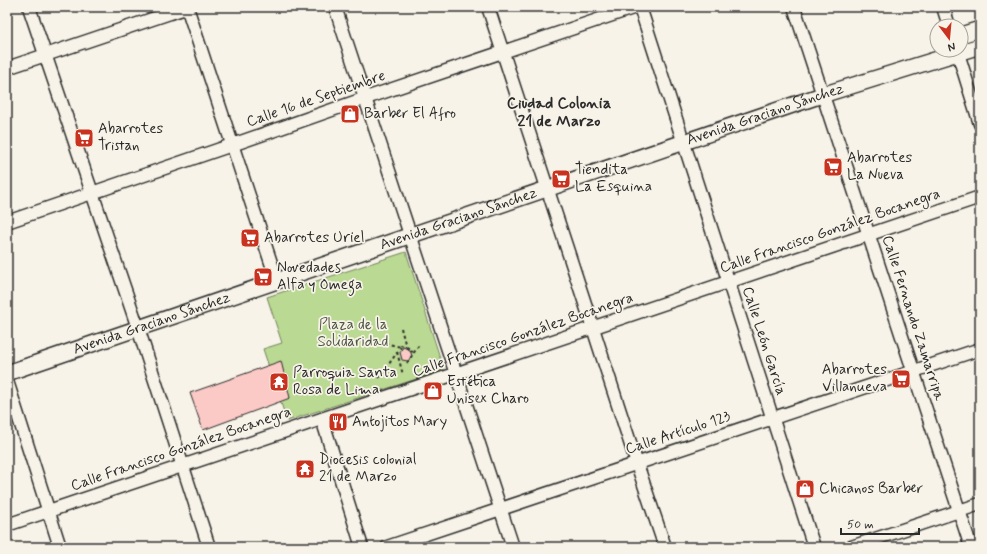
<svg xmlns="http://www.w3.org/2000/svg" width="987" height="554" viewBox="0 0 987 554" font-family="Mynerve,sans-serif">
<rect width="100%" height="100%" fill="#f7f3e8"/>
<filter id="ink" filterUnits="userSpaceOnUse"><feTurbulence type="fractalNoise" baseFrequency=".025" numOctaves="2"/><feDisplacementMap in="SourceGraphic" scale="8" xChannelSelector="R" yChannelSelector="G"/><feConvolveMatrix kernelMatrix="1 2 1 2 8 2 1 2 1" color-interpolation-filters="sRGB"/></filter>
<g filter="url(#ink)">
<polygon fill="#bad992" stroke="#72825e" points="406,252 444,370 287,421 263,349 282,343 267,297"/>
<g fill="#fbcac6" stroke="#2b2b2b">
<polygon points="403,347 410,350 412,356 408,361 402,360 400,352"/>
<polygon points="281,361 290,398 203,430 190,393"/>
</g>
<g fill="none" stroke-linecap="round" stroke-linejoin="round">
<g stroke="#2b2b2b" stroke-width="15">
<g id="minor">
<polyline points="29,7 138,328 209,547"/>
<polyline points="187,7 277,281"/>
<polyline points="335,7 513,547"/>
<polyline points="488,7 593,328 637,464 665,547"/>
<polyline points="640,7 814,547"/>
<polyline points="794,7 971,547"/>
<polyline points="943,7 949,26"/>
<polyline points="957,50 980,124"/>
<polyline points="7,68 188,7"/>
<polyline points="7,222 232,145 366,98 636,7"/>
<polyline points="7,381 60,547"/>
<polyline points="322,419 362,547"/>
<polyline points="7,525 980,197"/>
<polyline points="387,547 980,349"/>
<polyline points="851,547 980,504"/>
</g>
</g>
<g stroke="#2b2b2b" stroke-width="18">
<g id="tertiary">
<polyline points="961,35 980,29"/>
<path id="s1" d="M7 373 822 95 980 46"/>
</g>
</g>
<g stroke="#2b2b2b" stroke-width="2" stroke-dasharray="3 3" stroke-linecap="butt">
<polyline points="401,328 406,347"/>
<polyline points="385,343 401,347 401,345 411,349 413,354"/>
<polyline points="397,352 403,375"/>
<polyline points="407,363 419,345"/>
<polyline points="379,378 401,347"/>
</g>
<use href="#minor" stroke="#f7f3e8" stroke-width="12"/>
<use href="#tertiary" stroke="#f7f3e8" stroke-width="15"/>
</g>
</g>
<defs>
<g id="shop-square" transform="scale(1)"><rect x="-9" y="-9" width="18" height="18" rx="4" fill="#c8321e" stroke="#f7f3e8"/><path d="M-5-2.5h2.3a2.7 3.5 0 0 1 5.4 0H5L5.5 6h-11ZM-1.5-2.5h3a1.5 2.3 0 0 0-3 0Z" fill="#fff"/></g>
<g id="supermarket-square" transform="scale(1)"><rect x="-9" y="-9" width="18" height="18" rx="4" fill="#c8321e" stroke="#f7f3e8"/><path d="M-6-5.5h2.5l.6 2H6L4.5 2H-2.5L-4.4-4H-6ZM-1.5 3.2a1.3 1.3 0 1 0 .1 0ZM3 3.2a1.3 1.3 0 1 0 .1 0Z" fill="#fff"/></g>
<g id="temple-square" transform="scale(1)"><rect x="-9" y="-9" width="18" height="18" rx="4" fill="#c8321e" stroke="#f7f3e8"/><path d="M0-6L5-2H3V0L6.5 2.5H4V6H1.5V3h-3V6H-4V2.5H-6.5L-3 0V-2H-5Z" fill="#fff"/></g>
<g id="restaurant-square" transform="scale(1)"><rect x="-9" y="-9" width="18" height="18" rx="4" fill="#c8321e" stroke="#f7f3e8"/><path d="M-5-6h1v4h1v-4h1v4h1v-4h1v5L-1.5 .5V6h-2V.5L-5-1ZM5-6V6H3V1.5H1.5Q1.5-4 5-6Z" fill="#fff"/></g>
</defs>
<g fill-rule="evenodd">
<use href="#shop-square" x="350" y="114"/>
<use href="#supermarket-square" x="84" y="138"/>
<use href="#supermarket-square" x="833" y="167"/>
<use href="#supermarket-square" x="561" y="179"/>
<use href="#supermarket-square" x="250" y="238"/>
<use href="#supermarket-square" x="263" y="277"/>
<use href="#supermarket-square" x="901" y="379"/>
<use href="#temple-square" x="279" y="382"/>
<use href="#shop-square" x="433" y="391"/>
<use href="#restaurant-square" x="338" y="422"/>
<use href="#temple-square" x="305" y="469"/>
<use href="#shop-square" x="805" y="489"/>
</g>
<g text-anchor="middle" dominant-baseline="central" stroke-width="3.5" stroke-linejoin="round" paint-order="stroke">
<g font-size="15" fill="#2b2b2b" stroke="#f7f3e8">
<text transform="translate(316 99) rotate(-19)">Calle 16 de Septiembre</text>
<text stroke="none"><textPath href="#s1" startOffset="801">Avenida Graciano Sánchez</textPath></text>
<text stroke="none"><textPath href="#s1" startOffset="477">Avenida Graciano Sánchez</textPath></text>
<text transform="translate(830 231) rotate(-19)">Calle Francisco González Bocanegra</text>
<text transform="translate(913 318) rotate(72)">Calle Fernando Zamarripa</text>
<text stroke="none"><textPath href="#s1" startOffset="153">Avenida Graciano Sánchez</textPath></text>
<text transform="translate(523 335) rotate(-19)">Calle Francisco González Bocanegra</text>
<text transform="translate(764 341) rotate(72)">Calle León García</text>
<text transform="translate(678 433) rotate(-18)">Calle Artículo 123</text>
<text transform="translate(181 449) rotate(-19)">Calle Francisco González Bocanegra</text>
</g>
<g font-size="15" fill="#2b2b2b" stroke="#f7f3e8" text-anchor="start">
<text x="364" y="114">Barber El Afro</text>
<text x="98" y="129">Abarrotes<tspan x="98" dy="17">Tristan</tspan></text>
<text x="847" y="158">Abarrotes<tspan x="847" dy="17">La Nueva</tspan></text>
<text x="575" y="170">Tiendita<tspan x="575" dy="17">La Esquina</tspan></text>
<text x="264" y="238">Abarrotes Uriel</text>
<text x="277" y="268">Novedades<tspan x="277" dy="17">Alfa y Omega</tspan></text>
<text x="887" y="370" text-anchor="end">Abarrotes<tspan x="887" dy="17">Villanueva</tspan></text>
<text x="293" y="373">Parroquia Santa<tspan x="293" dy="17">Rosa de Lima</tspan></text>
<text x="447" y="382">Estética<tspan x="447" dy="17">Unisex Charo</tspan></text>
<text x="352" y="422">Antojitos Mary</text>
<text x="319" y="460">Diocesis colonial<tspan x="319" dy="17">21 de Marzo</tspan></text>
<text x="819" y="489">Chicanos Barber</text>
</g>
<g font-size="15" fill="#4f5645" stroke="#f7f3e8">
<text x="353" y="325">Plaza de la<tspan x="353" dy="17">Solidaridad</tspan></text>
</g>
<g font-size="16" font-weight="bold" fill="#2b2b2b" stroke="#f7f3e8">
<text x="559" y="103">Ciudad Colonia<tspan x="559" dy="18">21 de Marzo</tspan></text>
</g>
</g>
<rect width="987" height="554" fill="none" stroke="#f7f3e8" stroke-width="24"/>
<rect x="12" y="12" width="963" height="530" fill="none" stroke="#2b2b2b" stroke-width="1.5" filter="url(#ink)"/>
<g transform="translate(949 38) rotate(164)"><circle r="19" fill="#f7f3e8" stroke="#a5a39c"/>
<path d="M0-3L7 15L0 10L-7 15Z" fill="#c8321e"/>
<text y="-6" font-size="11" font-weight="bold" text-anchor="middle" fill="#2b2b2b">N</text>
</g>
<path d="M841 528v6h78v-6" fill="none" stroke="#2b2b2b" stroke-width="2"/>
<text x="847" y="528" font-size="12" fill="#2b2b2b" stroke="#f7f3e8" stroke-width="3" paint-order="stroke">50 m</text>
</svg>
